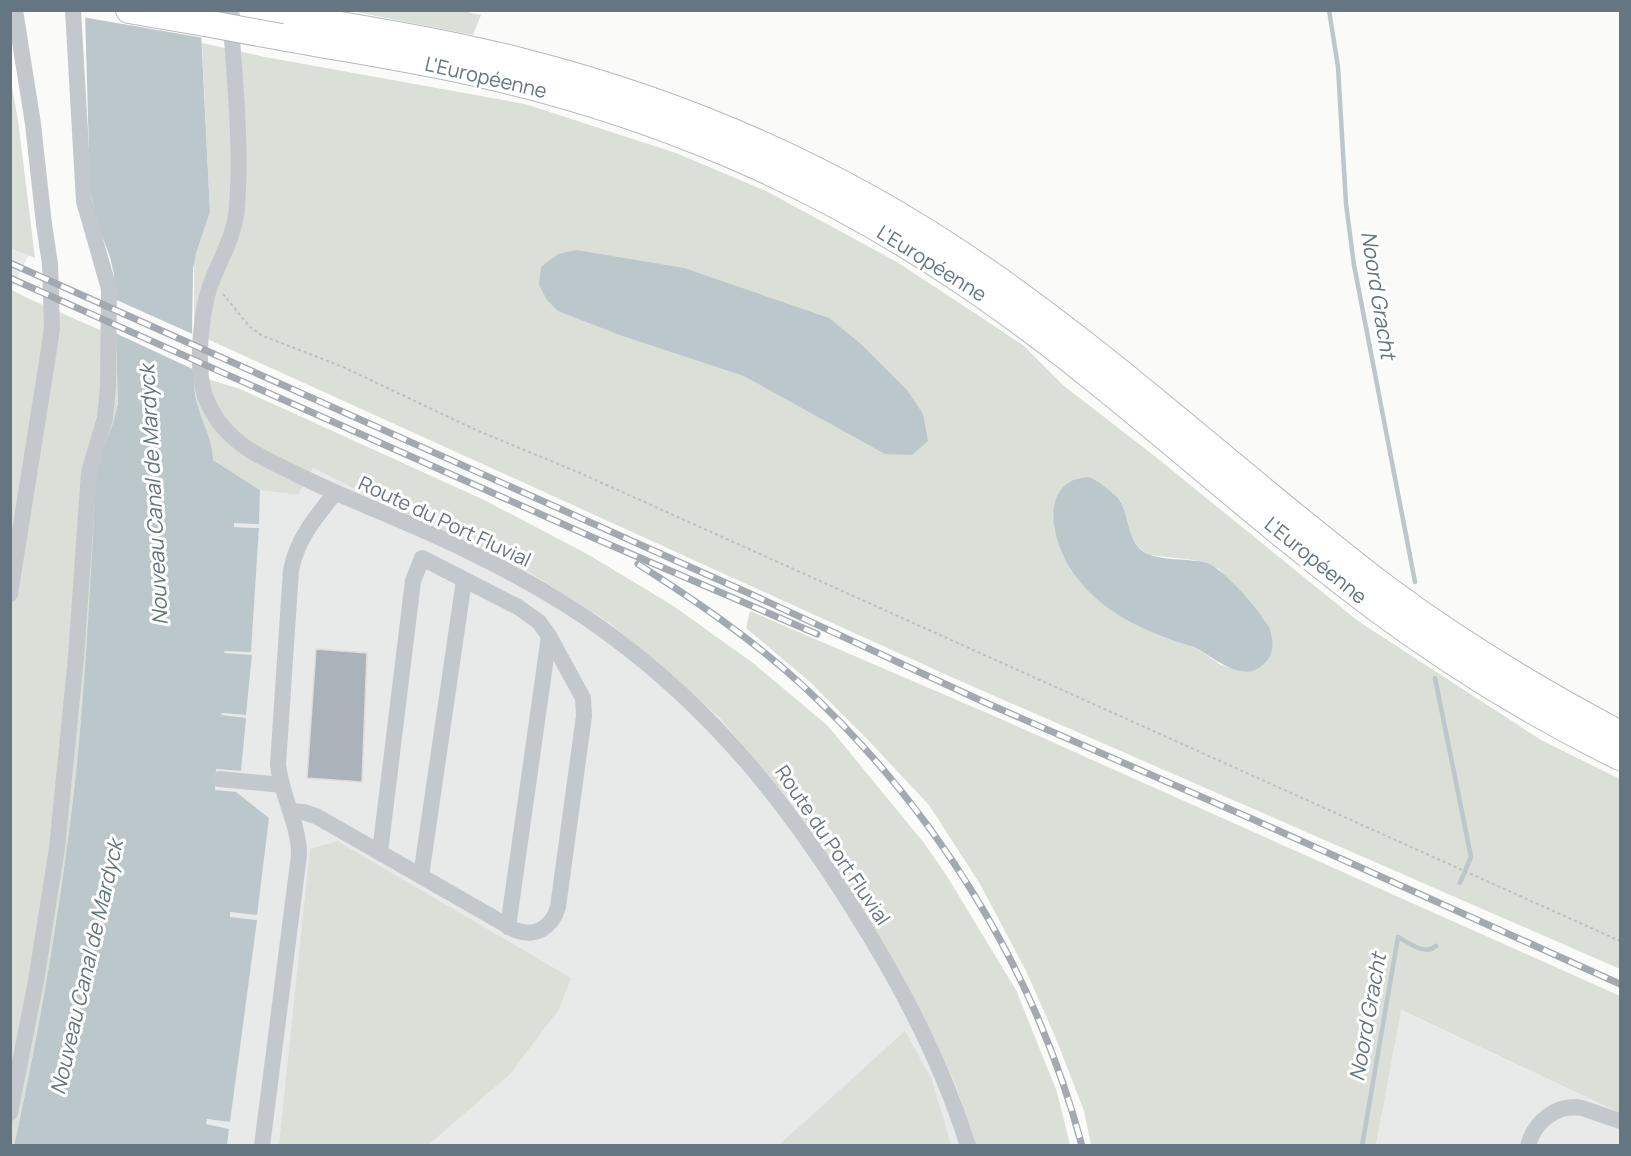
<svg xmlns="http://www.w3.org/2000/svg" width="1631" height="1156" viewBox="0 0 1631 1156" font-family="Manrope,sans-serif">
<rect width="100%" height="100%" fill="#fafaf8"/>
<g fill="#e8e9e9">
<polygon points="11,242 31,251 11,289"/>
<polygon points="313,468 395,509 513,562 611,624 719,717 791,802 830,859 886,949 955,1083 975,1145 227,1146 229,1129 206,1124 207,1119 230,1122 256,921 230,917 230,912 256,915 215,790 216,769 241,771 221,716 221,713 246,715 252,656 224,654 225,651 251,651 259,528 234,527 234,523 259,523 260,490 298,495"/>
<polygon points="1400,1010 1620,1113 1620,1145 1376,1146"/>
</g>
<g fill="#dadfd7" fill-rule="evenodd">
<polygon points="463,11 481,15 473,35 351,11"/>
<path d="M202 43 265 57 525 104 676 153 766 191 897 262 1023 345 1064 386 1152 454 1358 621 1541 740 1620 779V969L958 680 194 333V261L210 212ZM1120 500 1130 534 1139 548 1149 555 1194 560 1219 569 1264 619 1272 634 1262 666 1244 672 1221 665 1198 649 1134 623 1071 570 1063 555 1054 527Z"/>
<polygon points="10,77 18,120 35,258 11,248"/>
<path d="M10 289 25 297 116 337 118 403 113 423 101 455C93 561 87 667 76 773 62 898 41 1023 14 1146L10 1145Z"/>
<path d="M195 375 240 389 482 499 589 555 672 605 753 663 828 726 924 843 945 873 1016 990 1057 1092 1070 1145H975L955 1083 886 949 830 859 791 802 719 717 611 624 513 562 395 509 313 468 298 495 260 490 213 460C213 439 202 423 197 404 195 394 195 385 195 375Z"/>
<polygon points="750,611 994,716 1620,996 1620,1113 1401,1010 1376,1145 1091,1145 1084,1111 1057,1041 1026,971 980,884 929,805 868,740 810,682 746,628"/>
<polygon points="337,841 571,978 559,1009 510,1074 428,1145 279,1145 310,849"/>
<polygon points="905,1031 932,1080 951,1145 779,1145"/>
</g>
<g fill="#bbc7cb">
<path d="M85 11H200L210 212 196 254 193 269C193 308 190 355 195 393 198 417 213 436 213 460L260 490 259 524 234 523V527L259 528 251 652 225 651 224 653 252 655 246 715 222 713 221 715 246 718 241 771 216 769 215 790 236 792 269 818 257 915 230 912V917L257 920 230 1122 207 1119 206 1124 229 1129 227 1145 14 1146C41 1023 62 898 76 773 86 675 91 576 96 478L101 455 113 423 118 403 114 275 110 257 96 220 90 188Z"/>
<polygon points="576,250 684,268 829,318 861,344 907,390 923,414 928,441 912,455 885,454 744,376 620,335 558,311 547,300 539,285 541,267 558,254"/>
<path d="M1087 477C1095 479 1100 483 1106 488 1111 492 1117 496 1120 501 1128 515 1127 533 1138 547 1151 563 1187 557 1207 563 1224 569 1260 611 1269 627 1273 635 1274 650 1269 658 1248 688 1219 661 1198 649 1193 646 1186 645 1181 643 1155 634 1125 622 1104 605 1091 595 1079 582 1070 568 1056 546 1041 499 1070 482 1074 479 1082 478 1087 477Z"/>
</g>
<g fill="#fafaf8">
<polygon points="82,10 203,10 204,38 82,17"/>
<polygon points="112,298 197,336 197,371 113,332"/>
</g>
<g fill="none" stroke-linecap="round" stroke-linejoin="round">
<g stroke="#bbc7cb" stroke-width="4.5">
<polyline points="1329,10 1338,67 1346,204 1354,265 1415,582"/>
<polyline points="1435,678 1471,857 1460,883"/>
<path d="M1362 1146 1398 937C1409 943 1425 956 1436 946"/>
</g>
</g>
<polygon fill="#aab3b9" stroke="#dcdcda" stroke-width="1.5" points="316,649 367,653 362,782 307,778"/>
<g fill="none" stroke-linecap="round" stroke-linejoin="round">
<g stroke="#b4b9bd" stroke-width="28">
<g id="highway">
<polyline points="129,10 205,23"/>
<path d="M252 10C343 26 435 39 524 62 685 103 840 171 977 265 1122 364 1251 487 1392 593 1465 647 1541 692 1620 734"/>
<path d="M281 37C347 49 414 59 480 74 651 112 816 182 962 281 1108 379 1235 503 1376 608 1453 665 1534 715 1620 757"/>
</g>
</g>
<polyline stroke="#bbbfc2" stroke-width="2" stroke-dasharray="3 3" stroke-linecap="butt" points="223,294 249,326 261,335 343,367 476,430 580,473 1620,941"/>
<g stroke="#c3c8cc" stroke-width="16">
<path d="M230 10C234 75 242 142 237 207 235 233 223 254 213 278 201 307 195 366 205 396 211 412 222 428 235 439 252 454 274 463 294 473 350 501 409 522 466 550 516 574 564 601 609 634 715 712 788 804 857 915 903 988 942 1063 968 1146"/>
<polyline points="10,594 49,349 52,328 50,264 44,224 33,124 15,10"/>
<polyline points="219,779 282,785"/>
<path d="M291 811 303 812 316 816 515 930C536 938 552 927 558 907L584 716 583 698 549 636 539 622 518 607 422 558 413 581 380 852"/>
<polyline points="421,876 464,580"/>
<polyline points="508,927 549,636"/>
<polyline points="10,1113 36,981 57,848 76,657 89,472 105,418 108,387 109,289 84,201 73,10"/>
<path d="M262 1146 299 855C299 823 281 796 278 764L291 570C297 539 315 518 335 493"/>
<path d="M1528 1146C1534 1122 1557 1103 1582 1108L1620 1121"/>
</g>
<use href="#highway" stroke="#fff" stroke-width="26"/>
<g stroke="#a2aab0" stroke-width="7">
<g id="rail">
<polyline points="10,263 755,596 984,702 1259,822 1620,984"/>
<polyline points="10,278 594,538 817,634"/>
<path d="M638 564C696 601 752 639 802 685 936 809 1035 969 1082 1146"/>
</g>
</g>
<use href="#rail" stroke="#fff" stroke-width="4.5" stroke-dasharray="14" stroke-linecap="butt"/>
<g stroke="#b4b9bd" stroke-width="28" stroke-linecap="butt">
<polyline id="highway-bridge" points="205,23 281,37"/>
</g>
<use href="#highway-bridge" stroke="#fff" stroke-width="26"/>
</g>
<g text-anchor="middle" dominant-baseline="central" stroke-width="6" stroke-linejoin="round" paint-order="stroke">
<g font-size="20" fill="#657683" stroke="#fff">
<text transform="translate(486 77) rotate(13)">L'Européenne</text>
<text transform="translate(932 263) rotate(32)">L'Européenne</text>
<text transform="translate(445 521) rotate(25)">Route du Port Fluvial</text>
<text transform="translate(1316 560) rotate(39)">L'Européenne</text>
<text transform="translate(833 845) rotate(56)">Route du Port Fluvial</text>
</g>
<g font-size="21" font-style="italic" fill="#60757c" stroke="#fff">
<text transform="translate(1379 295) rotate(81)">Noord Gracht</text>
<text transform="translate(153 495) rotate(-93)">Nouveau Canal de Mardyck</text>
<text transform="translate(86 967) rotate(-77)">Nouveau Canal de Mardyck</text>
<text transform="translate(1367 1017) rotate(-80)">Noord Gracht</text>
</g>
</g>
<rect width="1631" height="1156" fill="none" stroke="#657683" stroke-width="24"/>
</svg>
